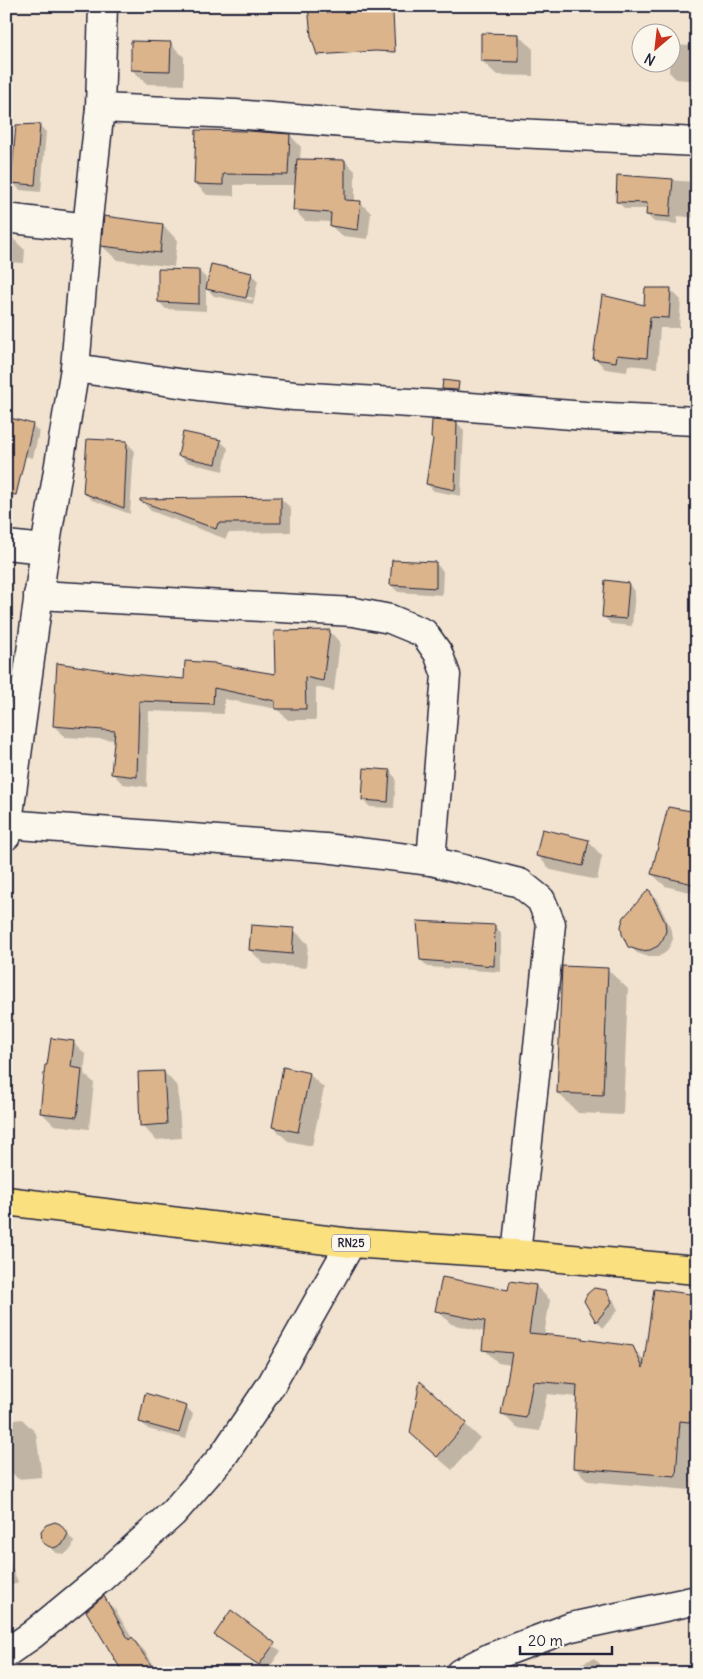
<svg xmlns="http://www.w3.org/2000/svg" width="703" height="1679" viewBox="0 0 703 1679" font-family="Delius,sans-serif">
<rect width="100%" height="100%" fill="#f1e3cf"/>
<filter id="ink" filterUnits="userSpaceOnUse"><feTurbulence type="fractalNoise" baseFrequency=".02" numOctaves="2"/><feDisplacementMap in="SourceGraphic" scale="10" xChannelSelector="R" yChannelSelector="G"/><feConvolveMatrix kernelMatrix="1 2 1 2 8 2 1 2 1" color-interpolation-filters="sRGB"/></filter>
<g filter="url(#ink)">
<g fill="#0003" fill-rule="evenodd">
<polygon points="518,35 533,49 533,76 497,75 482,61"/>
<polygon points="170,43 184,57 184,85 147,84 132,70"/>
<polygon points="670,45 697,46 697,81 676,79 669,72"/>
<polygon points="39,125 46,132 41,192 20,190 13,183"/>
<polygon points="290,135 301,147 300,160 345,161 355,171 355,202 361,203 371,213 368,239 342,236 331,226 331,222 305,221 294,210 296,185 234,185 234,196 207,195 196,184"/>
<polygon points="618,177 697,182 697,218 678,216 677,224 654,222 647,215 648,209 625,209 618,202"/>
<polygon points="163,225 177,240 174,267 117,260 102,246"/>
<polygon points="6,234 10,236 25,250 24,263 6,262"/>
<polygon points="199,271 206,278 206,311 166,309 159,302"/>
<path d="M251 274 258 281 253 304 214 296 207 289ZM214 290 253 298 252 300 214 292Z"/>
<polygon points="671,290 681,300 679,328 660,328 657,368 628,365 627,372 605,369 595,358 645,307"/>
<polygon points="457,423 464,430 461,496 434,491 427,484 434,440"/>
<polygon points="32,425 39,432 33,458 12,453"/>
<polygon points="220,441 228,448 223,471 186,462 179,455"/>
<polygon points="127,443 134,450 130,514 92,500 85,493"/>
<polygon points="280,498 291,508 291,532 228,533 226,539 151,511 141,500"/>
<polygon points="436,564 443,571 442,595 398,592 391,585"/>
<polygon points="628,584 635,591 632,626 611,624 604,617"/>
<polygon points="329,631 340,642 334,691 316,687 316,720 288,720 277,709 224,699 224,714 149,711 147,787 123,784 113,774 116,740 65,737 54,726 131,675 185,680 276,676"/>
<polygon points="389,771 396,778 394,808 370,807 363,800"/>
<polygon points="697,813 697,894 665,886 652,874"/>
<polygon points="588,841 602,856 597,880 551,870 537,855"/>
<polygon points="649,891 656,898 672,931 673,939 670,946 665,953 658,957 649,957 637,953 629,946"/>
<polygon points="494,926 501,933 501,972 428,967 421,960"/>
<polygon points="293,929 308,944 306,968 264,964 250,950"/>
<polygon points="607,969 628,989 623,1115 578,1113 558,1093"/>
<polygon points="73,1042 86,1055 84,1073 94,1083 89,1129 54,1125 41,1112 48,1066"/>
<polygon points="164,1072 178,1087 181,1138 156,1140 142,1125"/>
<polygon points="309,1074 324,1088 312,1146 288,1141 273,1127"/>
<polygon points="536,1286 550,1300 544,1336 582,1339 584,1340 632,1347 645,1361 697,1301 697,1435 693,1435 689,1490 588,1481 574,1467 577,1397 547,1394 540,1431 517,1428 503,1414 511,1365 498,1363 484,1349 485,1332 451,1324 437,1310"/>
<polygon points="605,1291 613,1299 618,1310 603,1328 597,1321"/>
<polygon points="421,1384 480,1438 452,1470 425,1447"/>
<polygon points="186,1407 193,1414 186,1439 148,1429 141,1422"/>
<polygon points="22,1419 36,1433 42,1477 18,1479 6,1467 6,1421"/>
<polygon points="60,1525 74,1542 72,1548 65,1554 56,1553 44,1541"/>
<polygon points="6,1555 18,1582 6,1588"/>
<polygon points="104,1598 115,1609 132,1638 144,1650 159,1673 124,1673 110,1652 87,1611"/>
<polygon points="231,1612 281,1651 267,1671 223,1641 216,1634"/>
<polygon points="594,1658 601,1665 605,1673 560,1673"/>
</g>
<g fill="#dbb48c" stroke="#22223b">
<polygon points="308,6 376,6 377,13 393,13 395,52 375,51 317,55 311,36"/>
<polygon points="481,33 519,34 519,62 481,61"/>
<polygon points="131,41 171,42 170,71 131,70"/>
<polygon points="40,124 35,185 11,183 16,125"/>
<polygon points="196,130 248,131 290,134 288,175 223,174 223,185 194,184"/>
<polygon points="297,159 345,160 345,200 361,201 358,230 330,226 331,213 293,210"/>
<polygon points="617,175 673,179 670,217 646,215 647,203 616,202"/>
<polygon points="104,216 163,224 160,253 101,246"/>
<polygon points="211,264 252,273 246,298 206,289"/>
<polygon points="158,269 199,270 199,304 158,302"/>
<polygon points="645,288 671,288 669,318 650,317 647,358 617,355 616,362 593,359 602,295 644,305"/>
<polygon points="443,380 459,382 458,390 442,389"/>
<polygon points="10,418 33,424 16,495 6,494 6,434"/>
<polygon points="432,420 457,422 455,490 426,484 433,439 431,438"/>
<polygon points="183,432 221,440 216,464 178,456"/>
<polygon points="87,439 127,441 124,508 83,493"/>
<polygon points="281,497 281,523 218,523 216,529 140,501 140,499"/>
<polygon points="392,560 436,562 436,588 390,585"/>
<polygon points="605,580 629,583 626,619 602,617"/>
<polygon points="330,630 323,681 305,677 306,709 275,709 275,701 214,688 213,704 139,701 137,777 111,774 115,731 53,726 57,663 131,674 184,679 185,661 215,663 215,664 275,674 274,631"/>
<polygon points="364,768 390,770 388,802 362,800"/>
<polygon points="668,807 697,812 697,885 651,874"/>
<polygon points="542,829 589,840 583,866 536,856"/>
<polygon points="649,889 665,922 666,931 663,939 658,946 650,950 641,951 628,947 622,934 621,926 624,917"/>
<polygon points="417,921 495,925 494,966 420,960"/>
<polygon points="251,925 294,928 292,954 249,950"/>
<polygon points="562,966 608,968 603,1095 557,1093"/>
<polygon points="51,1038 74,1041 71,1067 82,1069 77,1117 40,1113 45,1065 47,1065"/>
<polygon points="283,1067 310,1073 298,1132 272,1127"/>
<polygon points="164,1071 167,1124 140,1126 138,1072"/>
<polygon points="442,1277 508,1290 510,1281 536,1285 529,1333 583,1338 582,1339 633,1346 643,1368 654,1289 697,1295 697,1423 680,1421 676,1476 573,1468 577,1385 533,1381 526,1418 501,1414 512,1353 482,1350 485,1321 435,1311"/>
<polygon points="594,1288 606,1290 612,1302 596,1322 584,1301 587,1294"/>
<polygon points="420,1381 467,1423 437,1457 410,1433"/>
<polygon points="145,1393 187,1406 179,1433 139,1422"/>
<polygon points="55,1522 60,1524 68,1534 62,1545 53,1548 48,1546 42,1542 41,1531 46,1525"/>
<polygon points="104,1596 129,1640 132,1637 156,1673 123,1673 86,1611"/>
<polygon points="231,1610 275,1643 259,1665 214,1635"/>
</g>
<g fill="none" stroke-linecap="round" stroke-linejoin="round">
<g stroke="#22223b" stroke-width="31">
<g id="minor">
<polyline points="100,108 235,114 380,126 697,142"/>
<polyline points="6,218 87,228"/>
<polyline points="75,368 199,386 294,396 444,405 585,416 697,421"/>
<polyline points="6,545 45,549"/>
<polyline points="38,595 354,612 390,619 424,633 438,653 446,675 431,861"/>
<polyline points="6,824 325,848 431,861 520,883 541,900 551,924 516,1254"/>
<polyline points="6,836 45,549 75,368 87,228 100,108 103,6"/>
<polyline points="6,1653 32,1635 100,1579 173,1513 223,1456 271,1385 351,1243"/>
<polyline points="460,1673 491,1657 571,1627 697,1600"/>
</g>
</g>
<g stroke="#22223b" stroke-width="31">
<polyline id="major" points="6,1201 351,1243 516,1254 697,1270"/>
</g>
<use href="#minor" stroke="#fbf7ec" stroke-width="28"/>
<use href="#major" stroke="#fbe080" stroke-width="28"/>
</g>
</g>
<g text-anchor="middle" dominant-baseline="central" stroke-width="4.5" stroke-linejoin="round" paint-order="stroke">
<rect fill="#fbf7ec" stroke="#636270" stroke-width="1" x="332" y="1234.5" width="38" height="17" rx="4"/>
<g font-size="11" font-weight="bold" fill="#22223b">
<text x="351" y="1243">RN25</text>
</g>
</g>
<rect width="703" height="1679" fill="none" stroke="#fbf7ec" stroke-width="25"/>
<rect x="12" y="12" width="678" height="1654" fill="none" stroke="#22223b" stroke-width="2" filter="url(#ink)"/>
<g transform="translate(656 48) rotate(208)"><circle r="24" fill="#fbf7ec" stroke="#a4a2a5"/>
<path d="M0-4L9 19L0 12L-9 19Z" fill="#c8321e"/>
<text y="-8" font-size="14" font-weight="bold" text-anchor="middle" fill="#22223b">N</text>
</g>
<path d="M520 1646v8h92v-8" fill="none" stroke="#22223b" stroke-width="2.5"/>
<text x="528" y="1646" font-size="15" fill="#22223b" stroke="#fbf7ec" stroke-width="4" paint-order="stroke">20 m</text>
</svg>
